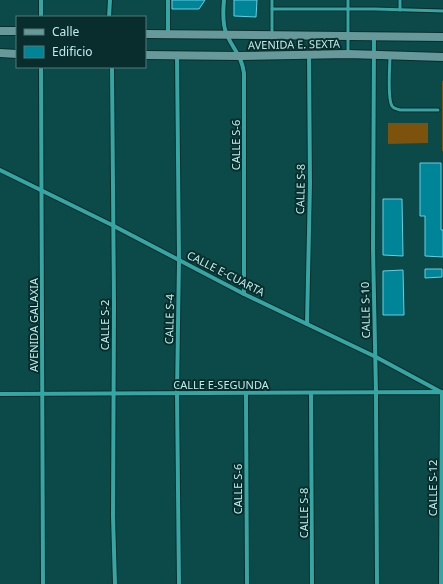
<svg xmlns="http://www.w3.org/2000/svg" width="443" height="584" viewBox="0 0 443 584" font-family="'Noto Sans',sans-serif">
<rect width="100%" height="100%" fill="#0b4a48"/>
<g fill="#7c520d">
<rect x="442" y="81" width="1" height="70"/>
<polygon points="388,123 428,123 428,143 388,144"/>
</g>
<g fill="#008498" stroke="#68cee2">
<polygon points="172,0 205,0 199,9 172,9"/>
<polygon points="234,0 257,0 256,17 234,16"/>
<polygon points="420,163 441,163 441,230 443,230 443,257 425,256 425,216 420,216"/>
<polygon points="383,199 402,199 403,256 383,255"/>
<polygon points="425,269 442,269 442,277 425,278"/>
<polygon points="403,270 404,315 383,315 383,271"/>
</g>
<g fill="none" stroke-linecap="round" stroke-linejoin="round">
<g stroke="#092d2c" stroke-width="5">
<g id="lane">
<polyline points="272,9 375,9 443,11"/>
<polyline points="400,10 400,0"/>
<polyline points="272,34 272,0"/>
<polyline points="348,54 348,0"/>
<path d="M390 55C390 66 387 98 392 106 394 109 397 109 400 110H438"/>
</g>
</g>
<g stroke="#092d2c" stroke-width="6">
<g id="street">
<path d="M224 0C223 11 222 25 227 35 234 51 241 54 244 73V294"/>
<polyline points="41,17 41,0"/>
<polyline points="109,17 110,0"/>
<polyline points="168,34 168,0"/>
<polyline points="374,36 373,248 376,392 377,584"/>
<polyline points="177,55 179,260 177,393 179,584"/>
<polyline points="41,67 43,584"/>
<polyline points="112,67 114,305 113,516 115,584"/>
<polyline points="0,170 112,225 244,294 376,357 441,392"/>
<polyline points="307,324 310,184 309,55"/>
<polyline points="246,393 247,584"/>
<polyline points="311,393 312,584"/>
<polyline points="0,394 442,392 441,584"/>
</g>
</g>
<g stroke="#092d2c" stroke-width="10">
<g id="secondary">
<polyline points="0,31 17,31"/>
<polyline points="145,34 443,37"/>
<polyline points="0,53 17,54"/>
<polyline points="145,55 240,56 348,54 443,57"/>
</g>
</g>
<use href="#lane" stroke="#35a6a3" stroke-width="3"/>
<use href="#street" stroke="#35a6a3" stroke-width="4"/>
<use href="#secondary" stroke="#67999a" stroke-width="8"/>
</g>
<g text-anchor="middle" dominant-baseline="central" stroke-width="4" stroke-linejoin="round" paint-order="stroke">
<g font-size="11" fill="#bdedeb" stroke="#092d2c">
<text transform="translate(294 44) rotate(-1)">AVENIDA E. SEXTA</text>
<text transform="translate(235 145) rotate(-90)">CALLE S-6</text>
<text transform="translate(300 189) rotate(-89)">CALLE S-8</text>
<text transform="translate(226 273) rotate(27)">CALLE E-CUARTA</text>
<text transform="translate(365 310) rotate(-91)">CALLE S-10</text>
<text transform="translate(169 319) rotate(-89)">CALLE S-4</text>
<text transform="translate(33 325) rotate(-90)">AVENIDA GALAXIA</text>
<text transform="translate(104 325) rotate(-90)">CALLE S-2</text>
<text x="221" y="384">CALLE E-SEGUNDA</text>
<text transform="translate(432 488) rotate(-90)">CALLE S-12</text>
<text transform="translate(237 489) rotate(-90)">CALLE S-6</text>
<text transform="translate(303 513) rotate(-90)">CALLE S-8</text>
</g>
</g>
<rect x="16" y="16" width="130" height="52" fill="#092d2c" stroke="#517a78"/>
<rect x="24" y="29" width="20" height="6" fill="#67999a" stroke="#517a78"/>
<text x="52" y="36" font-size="12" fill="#bdedeb">Calle</text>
<rect x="24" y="46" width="20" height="12" fill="#008498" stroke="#517a78"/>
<text x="52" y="56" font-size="12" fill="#bdedeb">Edificio</text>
</svg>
